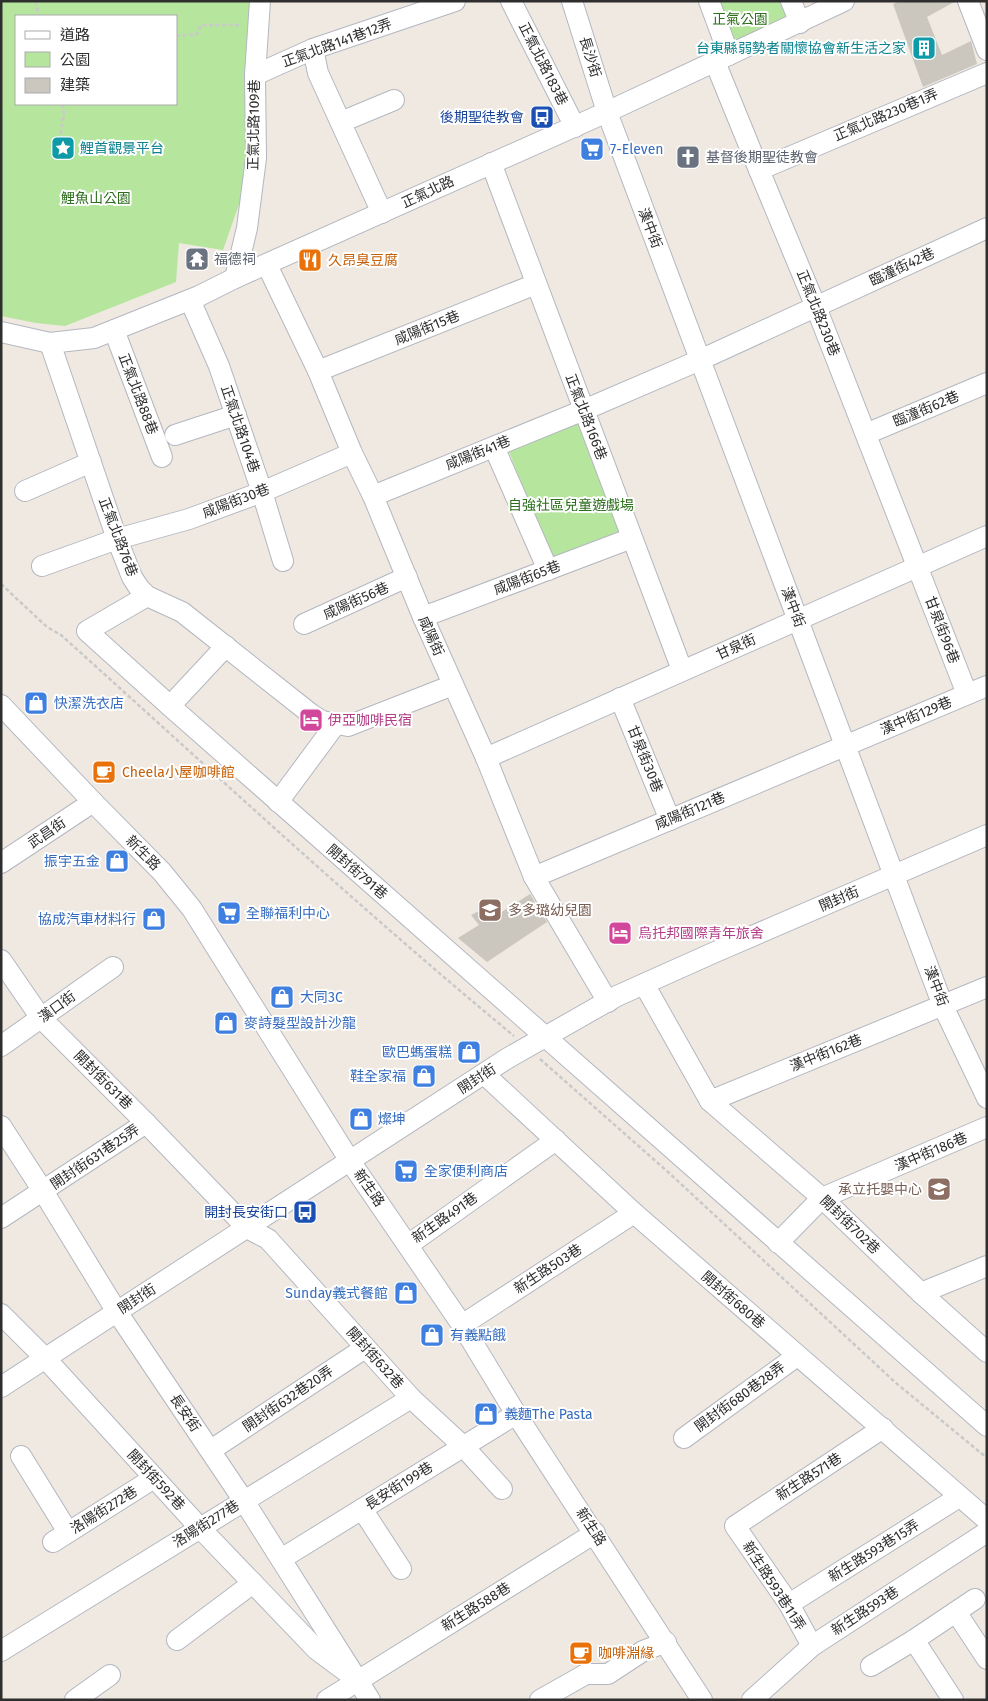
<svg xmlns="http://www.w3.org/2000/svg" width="988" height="1701" viewBox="0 0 988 1701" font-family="'Fira Sans','Noto Sans TC',sans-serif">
<rect width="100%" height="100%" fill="#efe9e1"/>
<g fill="#b6e59e" fill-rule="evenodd">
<path d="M1 1H250L244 190 223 250 179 243 176 282 65 326 36 323 1 316ZM16 16H176V104H16Z"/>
<polygon points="714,1 784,1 791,18 730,42"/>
<polygon points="579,422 622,532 551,560 508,449"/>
</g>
<g fill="#cbc7bf">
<polygon points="900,1 956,1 927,17 942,55 971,41 977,64 923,87 893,4"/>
<polygon points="530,894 547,922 487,962 458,938 479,925 471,915 489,906 497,915"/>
</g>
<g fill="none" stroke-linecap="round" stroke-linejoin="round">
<g stroke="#b4b7c1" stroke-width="22">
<g id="minor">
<polyline points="511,1 575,127"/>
<polyline points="572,1 607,112 943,1006 987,1098"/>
<polyline points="709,1 729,55"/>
<polyline points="791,1 800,23"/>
<polyline points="968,1 987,50"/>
<polyline points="313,49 318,73 382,213"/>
<polyline points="715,62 759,170 816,307 967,694"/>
<polyline points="255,75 313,49 455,1"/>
<polyline points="341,122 394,100"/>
<polyline points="491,163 682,670"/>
<polyline points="759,170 987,73"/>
<polyline points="267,265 318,371 352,453 373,496 423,617 486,758 534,877 608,1002"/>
<polyline points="235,278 247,228 256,158 255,75 260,1"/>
<polyline points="190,300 219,366 262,492 283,561"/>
<polyline points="114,330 162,457"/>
<polyline points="1,332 50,343 94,338 199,296 235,278 607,112 844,1"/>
<polyline points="50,343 117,539 132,577 139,588 147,596 182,612 311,714 322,721 348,726 453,685"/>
<polyline points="318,371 536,284"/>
<polyline points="866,434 987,383"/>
<polyline points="175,435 236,415"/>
<polyline points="494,447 548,570"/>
<polyline points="25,491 91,462"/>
<polyline points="373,496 584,410 700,360 987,228"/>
<polyline points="42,566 117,539 189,519 262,492 352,453"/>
<polyline points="147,596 87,631 170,706 987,1426"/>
<polyline points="423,617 632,538"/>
<polyline points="304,624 407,577"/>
<polyline points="620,698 670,820"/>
<polyline points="1,705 93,802 162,872 192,909 350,1161 462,1325 516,1414 702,1700"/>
<polyline points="170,706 226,646"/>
<polyline points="486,758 987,536"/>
<polyline points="278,802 335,725"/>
<polyline points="1,863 93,802"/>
<polyline points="534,877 987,686"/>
<polyline points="1,960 41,1018 146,1123 247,1228 268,1239 411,1398 463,1446 502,1489"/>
<polyline points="644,984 710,1101 822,1198 921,1293 987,1352"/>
<polyline points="1,1046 113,967"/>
<polyline points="484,1074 634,1213 987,1520"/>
<polyline points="710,1101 987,987"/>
<polyline points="1,1126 43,1191 117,1312 244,1501 370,1700"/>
<polyline points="1,1218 146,1123"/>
<polyline points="778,1243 822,1198 987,1127"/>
<polyline points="408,1245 556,1140"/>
<polyline points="921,1293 987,1266"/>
<polyline points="1,1314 45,1358 200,1528 317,1650 348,1673"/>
<polyline points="462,1325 634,1213"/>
<polyline points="1,1387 508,1058 617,996 713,953 987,835"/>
<polyline points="684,1438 797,1356"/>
<polyline points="211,1450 365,1348"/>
<polyline points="21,1456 68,1532"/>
<polyline points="362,1509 401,1569"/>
<polyline points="53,1542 154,1478"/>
<polyline points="281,1559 516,1414"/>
<polyline points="789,1604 959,1497"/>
<polyline points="956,1612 987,1659"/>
<polyline points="177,1640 253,1583"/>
<polyline points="914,1640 953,1700"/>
<polyline points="812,1646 789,1604 735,1526 883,1428"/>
<polyline points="1,1651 411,1398"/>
<polyline points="871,1666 914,1640 975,1599"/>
<polyline points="75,1700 110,1675"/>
<polyline points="327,1700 595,1533"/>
<polyline points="540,1700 586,1674 608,1674 643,1651 666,1642"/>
<polyline points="752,1700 812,1646 987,1532"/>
</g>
</g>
<g stroke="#c9c9c9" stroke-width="2.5" stroke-dasharray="4 2.5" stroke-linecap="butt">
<polyline points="36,1 38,16"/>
<polyline points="176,36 197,34 201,25 242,25"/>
<polyline points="62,104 64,114 61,131 63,148"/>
<path d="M1 584 47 627 61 635C211 770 358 907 514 1036"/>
<polyline points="540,1059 668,1172 896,1383 987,1458"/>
</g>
<use href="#minor" stroke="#fff" stroke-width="20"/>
</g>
<defs>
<g id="building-square" transform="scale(1.25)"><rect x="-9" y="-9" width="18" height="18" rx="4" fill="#0f9aa8" stroke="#fff"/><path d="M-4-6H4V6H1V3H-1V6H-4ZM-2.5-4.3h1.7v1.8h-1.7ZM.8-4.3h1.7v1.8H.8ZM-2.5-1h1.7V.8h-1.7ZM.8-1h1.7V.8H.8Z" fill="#fff"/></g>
<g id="bus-square" transform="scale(1.25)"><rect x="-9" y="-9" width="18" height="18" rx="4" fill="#1a4fb4" stroke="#fff"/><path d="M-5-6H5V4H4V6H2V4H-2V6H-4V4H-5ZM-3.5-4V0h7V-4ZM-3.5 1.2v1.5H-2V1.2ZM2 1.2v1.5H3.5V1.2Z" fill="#fff"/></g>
<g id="sight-square" transform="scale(1.25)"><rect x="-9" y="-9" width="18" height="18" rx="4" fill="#0f9aa8" stroke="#fff"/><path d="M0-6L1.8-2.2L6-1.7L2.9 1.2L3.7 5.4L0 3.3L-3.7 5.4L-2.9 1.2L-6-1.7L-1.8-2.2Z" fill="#fff"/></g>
<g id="supermarket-square" transform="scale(1.25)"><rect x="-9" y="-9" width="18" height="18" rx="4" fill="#3f7fe0" stroke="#fff"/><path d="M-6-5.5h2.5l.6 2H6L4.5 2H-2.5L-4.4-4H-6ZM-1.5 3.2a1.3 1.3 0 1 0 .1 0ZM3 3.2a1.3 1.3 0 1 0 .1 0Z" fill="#fff"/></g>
<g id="church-square" transform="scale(1.25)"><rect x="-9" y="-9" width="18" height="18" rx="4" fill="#6b7280" stroke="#fff"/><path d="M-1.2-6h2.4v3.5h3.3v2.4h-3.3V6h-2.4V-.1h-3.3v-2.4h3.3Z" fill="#fff"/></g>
<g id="temple-square" transform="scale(1.25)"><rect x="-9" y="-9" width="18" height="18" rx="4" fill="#6b7280" stroke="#fff"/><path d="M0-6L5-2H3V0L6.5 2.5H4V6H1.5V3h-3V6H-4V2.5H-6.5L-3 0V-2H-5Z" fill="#fff"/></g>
<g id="restaurant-square" transform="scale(1.25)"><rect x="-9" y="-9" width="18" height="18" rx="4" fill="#e8710a" stroke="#fff"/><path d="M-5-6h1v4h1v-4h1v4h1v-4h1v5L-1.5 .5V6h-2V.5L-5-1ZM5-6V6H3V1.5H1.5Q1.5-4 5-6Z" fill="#fff"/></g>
<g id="shop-square" transform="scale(1.25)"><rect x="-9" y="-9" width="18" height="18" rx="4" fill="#3f7fe0" stroke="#fff"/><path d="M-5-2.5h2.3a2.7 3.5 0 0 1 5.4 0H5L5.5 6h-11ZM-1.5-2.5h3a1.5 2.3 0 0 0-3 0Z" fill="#fff"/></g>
<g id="hotel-square" transform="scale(1.25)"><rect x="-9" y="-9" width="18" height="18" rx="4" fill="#d1479c" stroke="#fff"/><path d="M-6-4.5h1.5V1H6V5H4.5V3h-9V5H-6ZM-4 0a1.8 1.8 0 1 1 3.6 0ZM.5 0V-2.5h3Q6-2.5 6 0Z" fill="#fff"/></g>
<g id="cafe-square" transform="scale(1.25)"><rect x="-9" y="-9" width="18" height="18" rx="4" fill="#e8710a" stroke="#fff"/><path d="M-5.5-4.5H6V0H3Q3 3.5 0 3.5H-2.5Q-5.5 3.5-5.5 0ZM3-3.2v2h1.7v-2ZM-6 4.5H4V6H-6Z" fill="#fff"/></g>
<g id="school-square" transform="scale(1.25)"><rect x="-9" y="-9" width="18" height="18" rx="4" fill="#8d6e63" stroke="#fff"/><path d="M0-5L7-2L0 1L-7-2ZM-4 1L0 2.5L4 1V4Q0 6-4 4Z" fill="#fff"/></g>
</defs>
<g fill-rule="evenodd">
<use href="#building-square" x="924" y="48"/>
<use href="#bus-square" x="542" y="117"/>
<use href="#sight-square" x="63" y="148"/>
<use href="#supermarket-square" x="592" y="149"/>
<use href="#church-square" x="688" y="157"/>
<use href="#temple-square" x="197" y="259"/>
<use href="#restaurant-square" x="310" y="260"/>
<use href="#shop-square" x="36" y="703"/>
<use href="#hotel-square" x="311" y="720"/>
<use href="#cafe-square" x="104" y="772"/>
<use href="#shop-square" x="117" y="861"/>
<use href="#school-square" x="490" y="910"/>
<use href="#supermarket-square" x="229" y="913"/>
<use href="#shop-square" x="154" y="919"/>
<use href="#hotel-square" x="620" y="933"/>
<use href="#shop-square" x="282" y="997"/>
<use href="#shop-square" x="226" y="1023"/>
<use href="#shop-square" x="469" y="1052"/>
<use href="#shop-square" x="424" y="1076"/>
<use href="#shop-square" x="361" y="1119"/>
<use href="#supermarket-square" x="406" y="1171"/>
<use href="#school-square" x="939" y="1189"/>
<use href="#bus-square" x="305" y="1212"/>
<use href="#shop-square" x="406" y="1293"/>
<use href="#shop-square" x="432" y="1335"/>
<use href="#shop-square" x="486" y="1414"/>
<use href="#cafe-square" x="581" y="1653"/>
</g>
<g text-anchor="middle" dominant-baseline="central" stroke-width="4" stroke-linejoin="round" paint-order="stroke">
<g font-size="14" fill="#2c6e1b" stroke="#fff">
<text x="740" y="19">正氣公園</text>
<text x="96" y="198">鯉魚山公園</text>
<text x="571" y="505">自強社區兒童遊戲場</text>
</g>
<g font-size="14" fill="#2e2e2e" stroke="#fff">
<text transform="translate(337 43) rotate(-20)">正氣北路141巷12弄</text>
<text transform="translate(590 57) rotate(73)">長沙街</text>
<text transform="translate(543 64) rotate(63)">正氣北路183巷</text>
<text transform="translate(886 115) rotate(-23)">正氣北路230巷1弄</text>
<text transform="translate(254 125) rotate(-89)">正氣北路109巷</text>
<text transform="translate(428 192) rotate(-25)">正氣北路</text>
<text transform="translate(650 228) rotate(69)">漢中街</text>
<text transform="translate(902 267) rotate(-25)">臨潼街42巷</text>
<text transform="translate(818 313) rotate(68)">正氣北路230巷</text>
<text transform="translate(427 328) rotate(-22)">咸陽街15巷</text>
<text transform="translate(138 394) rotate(69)">正氣北路88巷</text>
<text transform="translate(926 409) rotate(-23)">臨潼街62巷</text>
<text transform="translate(586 417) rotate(69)">正氣北路166巷</text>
<text transform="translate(240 429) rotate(71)">正氣北路104巷</text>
<text transform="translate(478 453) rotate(-22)">咸陽街41巷</text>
<text transform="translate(236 501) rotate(-21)">咸陽街30巷</text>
<text transform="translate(118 537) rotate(69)">正氣北路76巷</text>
<text transform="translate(527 578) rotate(-21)">咸陽街65巷</text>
<text transform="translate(356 601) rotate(-24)">咸陽街56巷</text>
<text transform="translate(793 607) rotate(69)">漢中街</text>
<text transform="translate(942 630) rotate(69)">甘泉街96巷</text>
<text transform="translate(431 636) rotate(66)">咸陽街</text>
<text transform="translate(736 647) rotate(-24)">甘泉街</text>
<text transform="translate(916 716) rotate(-23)">漢中街129巷</text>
<text transform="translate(645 759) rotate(68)">甘泉街30巷</text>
<text transform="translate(690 811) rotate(-23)">咸陽街121巷</text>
<text transform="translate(47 833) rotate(-34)">武昌街</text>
<text transform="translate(143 853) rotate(45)">新生路</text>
<text transform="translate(357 872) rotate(41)">開封街791巷</text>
<text transform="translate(839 899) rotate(-23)">開封街</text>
<text transform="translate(936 986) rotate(69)">漢中街</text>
<text transform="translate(57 1007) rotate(-36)">漢口街</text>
<text transform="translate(826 1053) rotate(-22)">漢中街162巷</text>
<text transform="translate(477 1079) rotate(-33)">開封街</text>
<text transform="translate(103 1080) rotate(45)">開封街631巷</text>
<text transform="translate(931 1152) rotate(-23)">漢中街186巷</text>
<text transform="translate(95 1157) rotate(-34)">開封街631巷25弄</text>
<text transform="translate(369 1188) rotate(55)">新生路</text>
<text transform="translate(445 1218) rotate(-35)">新生路491巷</text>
<text transform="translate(850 1225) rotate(44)">開封街702巷</text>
<text transform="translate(548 1269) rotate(-33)">新生路503巷</text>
<text transform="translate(137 1299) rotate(-33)">開封街</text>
<text transform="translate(733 1300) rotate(41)">開封街680巷</text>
<text transform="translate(375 1358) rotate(48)">開封街632巷</text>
<text transform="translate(740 1397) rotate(-36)">開封街680巷28弄</text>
<text transform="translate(288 1399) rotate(-34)">開封街632巷20弄</text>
<text transform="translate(185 1413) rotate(56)">長安街</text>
<text transform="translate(809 1477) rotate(-33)">新生路571巷</text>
<text transform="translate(156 1480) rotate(47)">開封街592巷</text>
<text transform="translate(399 1486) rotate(-32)">長安街199巷</text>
<text transform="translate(104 1510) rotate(-32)">洛陽街272巷</text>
<text transform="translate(206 1524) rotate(-32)">洛陽街277巷</text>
<text transform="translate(591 1527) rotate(57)">新生路</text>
<text transform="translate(874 1551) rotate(-32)">新生路593巷15弄</text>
<text transform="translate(774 1586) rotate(57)">新生路593巷11弄</text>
<text transform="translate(476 1607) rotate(-32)">新生路588巷</text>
<text transform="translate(865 1611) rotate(-33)">新生路593巷</text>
</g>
<g font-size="14" fill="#0d838f" stroke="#fff" text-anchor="end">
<text x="906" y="48">台東縣弱勢者關懷協會新生活之家</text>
<text x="80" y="148" text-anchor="start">鯉首觀景平台</text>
</g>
<g font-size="14" fill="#164399" stroke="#fff" text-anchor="end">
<text x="524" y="117">後期聖徒教會</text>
<text x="288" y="1212">開封長安街口</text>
</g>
<g font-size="14" fill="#366cbe" stroke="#fff" text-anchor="start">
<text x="610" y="149">7-Eleven</text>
<text x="54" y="703">快潔洗衣店</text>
<text x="100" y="861" text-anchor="end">振宇五金</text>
<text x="246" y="913">全聯福利中心</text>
<text x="136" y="919" text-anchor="end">協成汽車材料行</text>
<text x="300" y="997">大同3C</text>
<text x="244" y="1023">麥詩髮型設計沙龍</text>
<text x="452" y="1052" text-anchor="end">歐巴螞蛋糕</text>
<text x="406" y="1076" text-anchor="end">鞋全家福</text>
<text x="378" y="1119">燦坤</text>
<text x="424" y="1171">全家便利商店</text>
<text x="388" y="1293" text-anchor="end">Sunday義式餐館</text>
<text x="450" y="1335">有義點餓</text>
<text x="504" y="1414">義麵The Pasta</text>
</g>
<g font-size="14" fill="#5b616d" stroke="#fff" text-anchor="start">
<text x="706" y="157">基督後期聖徒教會</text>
<text x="214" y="259">福德祠</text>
</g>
<g font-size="14" fill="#c56008" stroke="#fff" text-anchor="start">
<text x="328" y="260">久昂臭豆腐</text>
<text x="122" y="772">Cheela小屋咖啡館</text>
<text x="598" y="1653">咖啡淵緣</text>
</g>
<g font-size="14" fill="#b23c85" stroke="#fff" text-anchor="start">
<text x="328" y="720">伊亞咖啡民宿</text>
<text x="638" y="933">烏托邦國際青年旅舍</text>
</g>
<g font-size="14" fill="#785e54" stroke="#fff" text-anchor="start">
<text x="508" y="910">多多璐幼兒園</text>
<text x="922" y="1189" text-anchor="end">承立托嬰中心</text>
</g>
</g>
<rect width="988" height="1701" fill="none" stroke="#2e2e2e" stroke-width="5"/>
<rect x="15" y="15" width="162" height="90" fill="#ffffff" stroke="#ababab"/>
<rect x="25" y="31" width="25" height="8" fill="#ffffff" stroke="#ababab"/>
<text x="60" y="40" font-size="15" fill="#2e2e2e">道路</text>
<rect x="25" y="52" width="25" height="15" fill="#b6e59e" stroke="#ababab"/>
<text x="60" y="65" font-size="15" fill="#2e2e2e">公園</text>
<rect x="25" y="78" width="25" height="15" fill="#cbc7bf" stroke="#ababab"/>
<text x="60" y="90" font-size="15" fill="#2e2e2e">建築</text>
</svg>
